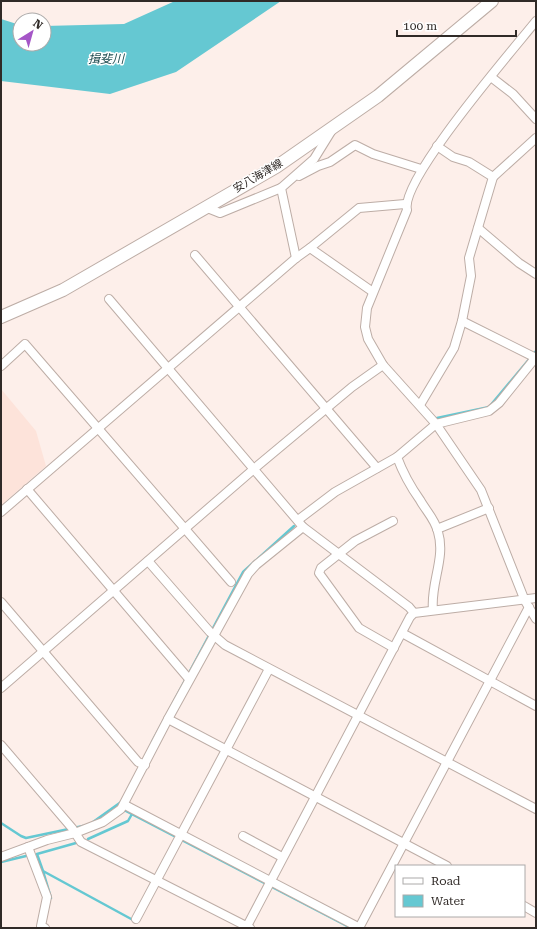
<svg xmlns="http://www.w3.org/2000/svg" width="537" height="929" viewBox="0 0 537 929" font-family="'Roboto Serif','Noto Sans JP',serif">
<rect width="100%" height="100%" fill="#fdefea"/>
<polygon fill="#fde3da" points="1,389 36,431 46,466 1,505"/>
<polygon fill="#65c8d2" points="175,1 281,1 176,72 110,94 1,81 1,19 20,25 20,44 44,44 44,26 124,24"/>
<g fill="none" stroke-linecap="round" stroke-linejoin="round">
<g stroke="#65c8d2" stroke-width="2.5">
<polyline points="437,418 489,407 536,351"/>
<polyline points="152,742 243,572 294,526"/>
<polyline points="122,809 351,928"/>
<polyline points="93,822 121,802"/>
<polyline points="1,823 21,836 26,838 83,826"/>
<polyline points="88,839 128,821 132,814"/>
<polyline points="1,862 26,856"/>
<polyline points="43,871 37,854 76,843"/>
<polyline points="51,898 43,871 133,920"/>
</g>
<g stroke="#bdada6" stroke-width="10">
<g id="minor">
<path d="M536 21C512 51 400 180 407 210L367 308 365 327 368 339 383 365 436 424 481 490 525 601 536 619"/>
<polyline points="491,77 513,94 536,119"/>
<polyline points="299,176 318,166 330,162 355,145 373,154 421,169"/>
<polyline points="493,177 536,138"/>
<polyline points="205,207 220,213 281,188"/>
<polyline points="478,228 519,263 536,274"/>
<polyline points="310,248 359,208 405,204"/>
<polyline points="195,255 377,468"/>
<polyline points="296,258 281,188 314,159 332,130"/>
<polyline points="109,299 303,527 409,607 414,613"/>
<polyline points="462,321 536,358"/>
<polyline points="1,366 25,344 231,582"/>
<polyline points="420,405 454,348 462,321 471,276 469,258 493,177 469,162 453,157 437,146"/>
<polyline points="27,489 189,679"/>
<polyline points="1,512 296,258 310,248 373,292"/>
<polyline points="298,520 335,492 397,457"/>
<polyline points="393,521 355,541 321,568 319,573 359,628 394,648"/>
<polyline points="437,529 489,508"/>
<polyline points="148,561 210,632 225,645 536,809"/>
<polyline points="1,602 138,762 145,765"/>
<path d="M433 610C430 584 446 558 438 532 435 519 426 511 420 500 410 486 403 473 397 457L436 424 489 411 499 403 536 357"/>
<polyline points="402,633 536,706"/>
<polyline points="1,688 255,468 352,387 383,365"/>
<polyline points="168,719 447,866"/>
<polyline points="1,745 72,828 81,842 250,928"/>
<polyline points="125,805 360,928"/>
<polyline points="243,836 282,857"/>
<polyline points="28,847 47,897 41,926 45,928"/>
<polyline points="1,857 47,840 75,833 103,822 121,809 168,719 248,574 256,565 303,527"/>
<polyline points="524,906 536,913"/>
<polyline points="136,919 269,669"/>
<polyline points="246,928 410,617 414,613 536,598"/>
<polyline points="359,928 529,607"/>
</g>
</g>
<g stroke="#bdada6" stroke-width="14">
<polyline id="secondary" points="1,317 63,290 276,167 378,96 492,1"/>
</g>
<use href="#minor" stroke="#fff" stroke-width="8"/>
<use href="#secondary" stroke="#fff" stroke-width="12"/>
</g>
<g text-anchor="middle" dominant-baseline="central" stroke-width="3" stroke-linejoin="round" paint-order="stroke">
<g font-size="11" fill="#302a27" stroke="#fff">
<text transform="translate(258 176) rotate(-30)">安八海津線</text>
</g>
<g font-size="12" font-style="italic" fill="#224f53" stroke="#fff">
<text x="106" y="59">揖斐川</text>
</g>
</g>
<rect width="537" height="929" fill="none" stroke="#302a27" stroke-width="4"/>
<rect x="395" y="865" width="130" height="52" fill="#ffffff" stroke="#acaaa9"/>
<rect x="403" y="878" width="20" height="6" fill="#ffffff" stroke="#acaaa9"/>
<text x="431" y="885" font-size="12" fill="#302a27">Road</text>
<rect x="403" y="895" width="20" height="12" fill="#65c8d2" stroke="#acaaa9"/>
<text x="431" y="905" font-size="12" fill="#302a27">Water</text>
<g transform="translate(32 32) rotate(37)"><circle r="19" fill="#ffffff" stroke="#acaaa9"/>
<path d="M0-3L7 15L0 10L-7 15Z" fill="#a556c7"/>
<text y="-6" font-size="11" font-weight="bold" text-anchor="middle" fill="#302a27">N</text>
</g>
<path d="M397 30v6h119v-6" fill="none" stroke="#302a27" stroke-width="2"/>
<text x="403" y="30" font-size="12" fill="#302a27" stroke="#ffffff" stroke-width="3" paint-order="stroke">100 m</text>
</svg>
